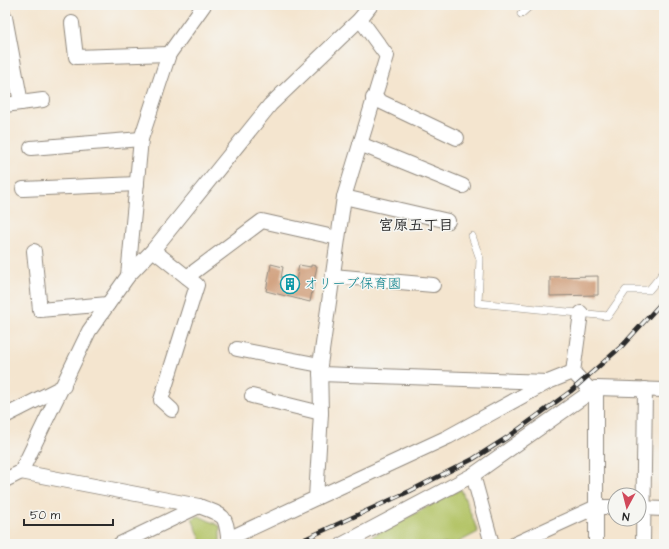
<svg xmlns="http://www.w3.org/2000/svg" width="669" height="549" viewBox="0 0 669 549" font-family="'Architects Daughter','Klee One',sans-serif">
<rect width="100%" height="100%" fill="#f6f6f2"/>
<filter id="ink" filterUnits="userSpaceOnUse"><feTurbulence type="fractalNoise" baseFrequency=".025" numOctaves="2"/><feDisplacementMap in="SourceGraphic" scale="8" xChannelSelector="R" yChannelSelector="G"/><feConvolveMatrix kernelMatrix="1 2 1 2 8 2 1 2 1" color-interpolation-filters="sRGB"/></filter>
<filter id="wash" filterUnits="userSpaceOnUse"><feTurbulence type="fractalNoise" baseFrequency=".012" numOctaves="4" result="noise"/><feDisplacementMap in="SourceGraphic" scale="16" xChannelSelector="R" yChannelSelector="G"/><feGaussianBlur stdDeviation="0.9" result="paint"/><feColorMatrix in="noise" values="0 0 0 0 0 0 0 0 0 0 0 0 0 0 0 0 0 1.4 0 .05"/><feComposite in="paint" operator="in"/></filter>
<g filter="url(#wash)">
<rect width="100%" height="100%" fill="#f4e5cf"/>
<g fill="#b4c467" stroke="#707849">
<polygon points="461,489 478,532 455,544 367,544 365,540"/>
<polygon points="199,516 220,526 220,544 203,544 192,519"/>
</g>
<g id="blocks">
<g fill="#cd9872">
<polygon points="271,264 283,267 281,278 296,281 299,265 311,267 311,265 317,266 310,302 266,291"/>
<polygon points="598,276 598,295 550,296 550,277"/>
</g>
</g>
</g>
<g filter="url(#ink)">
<use href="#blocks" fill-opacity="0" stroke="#90887d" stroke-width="1"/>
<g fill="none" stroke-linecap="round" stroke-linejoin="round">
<g stroke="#90887d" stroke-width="8">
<g id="lane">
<polyline points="521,14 531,5"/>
<polyline points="472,236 480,259 478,303 608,316 626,290 649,290 664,272"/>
</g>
</g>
<g stroke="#90887d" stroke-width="16">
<g id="street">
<polyline points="5,17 21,103"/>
<polyline points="72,23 76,57 169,54"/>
<polyline points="373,98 457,138"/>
<polyline points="5,105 43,100"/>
<polyline points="360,144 463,186"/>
<polyline points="31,148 141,139"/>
<polyline points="23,189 137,184"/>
<polyline points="344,197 448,221"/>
<polyline points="153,250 197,285 161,400 172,410"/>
<polyline points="34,251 40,310 108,304"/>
<polyline points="128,276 141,139 169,54 204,5"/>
<polyline points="333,276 433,285"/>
<polyline points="187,277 262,221 338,238"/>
<polyline points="237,349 320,365"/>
<polyline points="573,372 581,313"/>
<polyline points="320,374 548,382"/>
<polyline points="596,388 664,390"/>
<polyline points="252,396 321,413"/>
<polyline points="5,416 64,386"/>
<path d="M21 472 199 506C228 517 225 515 229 544"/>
<polyline points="473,475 492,544"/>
<polyline points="5,480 21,472 89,331 128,276 153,250 270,105 360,19 371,5"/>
<polyline points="316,498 448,437 548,382 573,372 591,391"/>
<polyline points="639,508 664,509"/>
<polyline points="228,539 316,498 321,413 320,365 344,197 387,56 360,19"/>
<polyline points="120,544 199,506"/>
<polyline points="343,544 473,475 596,388 596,544"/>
<polyline points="515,544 596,507 615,507"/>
<polyline points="643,544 645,389"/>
</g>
</g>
<use href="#lane" stroke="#fff" stroke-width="7"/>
<use href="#street" stroke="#fff" stroke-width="14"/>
<g stroke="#2b2b2b" stroke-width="4.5">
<polyline id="rail" points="294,544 410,491 473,459 508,437 571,391 623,345 664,300"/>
</g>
<use href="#rail" stroke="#f6f6f2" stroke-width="3" stroke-dasharray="9" stroke-linecap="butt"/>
</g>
</g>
<defs>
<g id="building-ring" transform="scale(1)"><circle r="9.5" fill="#f6f6f2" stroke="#0f9aa8" stroke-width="1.5"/><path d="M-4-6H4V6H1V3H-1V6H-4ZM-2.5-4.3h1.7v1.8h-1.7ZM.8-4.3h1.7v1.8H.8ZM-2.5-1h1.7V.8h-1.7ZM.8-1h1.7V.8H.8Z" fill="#0f9aa8"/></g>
</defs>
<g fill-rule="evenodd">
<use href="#building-ring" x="290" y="284"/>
</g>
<g text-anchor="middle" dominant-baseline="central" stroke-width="3" stroke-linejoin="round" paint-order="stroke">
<g font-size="14" fill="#0d838f" stroke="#f6f6f2" text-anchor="start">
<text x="304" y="284">オリーブ保育園</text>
</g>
<g font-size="15" font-weight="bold" fill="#2b2b2b" stroke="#f6f6f2">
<text x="416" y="225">宮原五丁目</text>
</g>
</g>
<rect width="669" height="549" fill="none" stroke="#f6f6f2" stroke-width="20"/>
<g transform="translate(627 507) rotate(187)"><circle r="19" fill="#f6f6f2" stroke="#a5a5a2"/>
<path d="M0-3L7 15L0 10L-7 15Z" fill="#d1495b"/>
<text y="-6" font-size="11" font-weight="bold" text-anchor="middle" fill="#2b2b2b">N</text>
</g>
<path d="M24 519v6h89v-6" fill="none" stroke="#2b2b2b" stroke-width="2"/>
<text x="30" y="519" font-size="12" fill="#2b2b2b" stroke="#f6f6f2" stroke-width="3" paint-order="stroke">50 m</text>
</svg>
